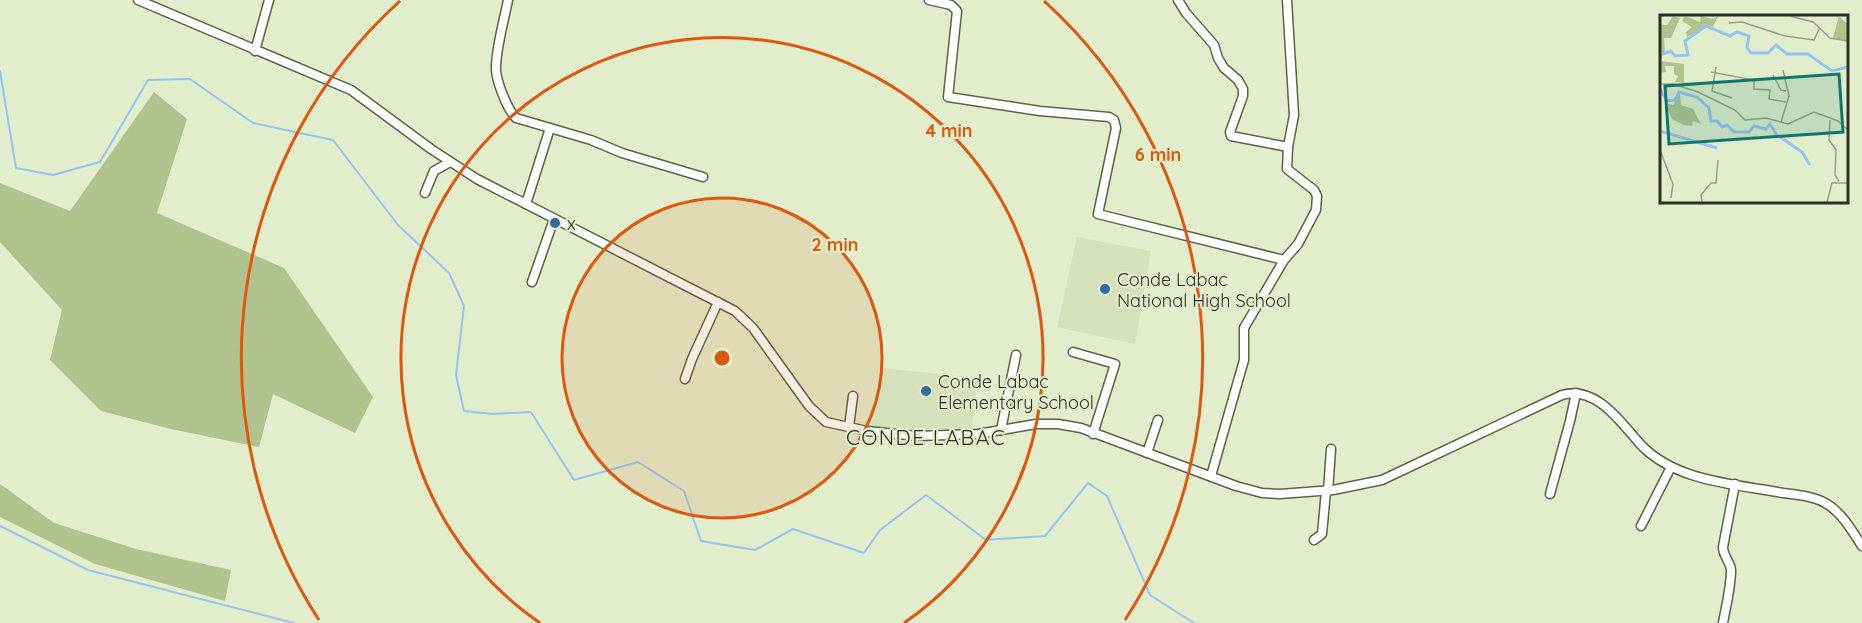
<svg xmlns="http://www.w3.org/2000/svg" width="1862" height="623" viewBox="0 0 1862 623" font-family="Quicksand,sans-serif">
<rect width="100%" height="100%" fill="#e2edcc"/>
<g fill="#d5e1ba">
<polygon points="1077,237 1151,251 1135,344 1057,327"/>
<polygon points="881,368 978,378 971,430 871,427"/>
</g>
<g fill="#b1c38c">
<polygon points="154,92 187,119 157,213 284,268 373,397 355,433 273,394 259,447 171,429 101,411 50,360 62,310 0,242 0,183 70,211"/>
<polygon points="0,484 54,523 136,549 231,570 225,601 95,564 0,517"/>
</g>
<g fill="none" stroke-linecap="round" stroke-linejoin="round">
<g stroke="#95c5f5" stroke-width="2">
<polyline points="0,71 16,168 53,175 100,162 148,80 190,79 253,123 333,140 398,225 449,273 464,306 456,375 464,411 493,414 531,412 574,480 638,462 684,491 701,541 755,550 793,529 864,553 880,530 926,495 986,540 1045,536 1088,483 1107,496 1150,595 1194,623"/>
<polyline points="0,526 88,570 294,623"/>
</g>
<g stroke="#5a6446" stroke-width="11">
<g id="minor">
<path d="M138 0 351 90 431 149 477 179 735 311 753 328 809 406 826 422 867 431 917 436 978 434 1036 424H1058L1081 428 1236 486 1262 493 1280 494 1333 490 1382 480 1562 395C1597 385 1621 423 1642 446 1678 482 1735 484 1783 493 1798 495 1814 496 1827 504 1843 514 1852 531 1862 546"/>
<path d="M508 0C504 21 497 44 496 66 495 79 507 109 516 118L591 140 622 153 703 177"/>
<polyline points="929,0 951,5 957,11 948,97 1040,111 1109,117 1114,120 1116,128 1098,214 1284,260"/>
<polyline points="1178,0 1186,13 1214,45 1218,58 1224,68 1238,80 1243,89 1243,96 1230,132 1231,136 1288,147"/>
<polyline points="255,51 269,0"/>
<polyline points="425,193 434,171 450,162"/>
<polyline points="526,204 550,128"/>
<polyline points="532,282 554,219"/>
<polyline points="1073,352 1115,364 1093,434"/>
<polyline points="685,379 692,359 718,302"/>
<polyline points="849,427 853,396"/>
<polyline points="1001,430 1016,355"/>
<polyline points="1147,453 1158,420"/>
<polyline points="1211,476 1244,360 1244,328 1284,260 1298,244 1316,210 1317,196 1314,190 1287,169 1288,147 1294,115 1287,0"/>
<polyline points="1328,491 1331,449"/>
<polyline points="1550,494 1570,421 1576,393"/>
<polyline points="1641,526 1671,467"/>
<polyline points="1314,540 1322,534 1326,491"/>
<path d="M1723 623C1726 606 1731 587 1731 570 1730 561 1723 556 1723 547L1735 484"/>
</g>
</g>
<use href="#minor" stroke="#fff" stroke-width="8"/>
</g>
<circle cx="722" cy="358" r="160" fill="#df570d" fill-opacity=".12"/>
<g fill="none" stroke="#df570d" stroke-width="3">
<circle cx="722" cy="358" r="160"/>
<path d="M540 623A321 321 0 1 1 904 623"/>
<path d="M319 620A481 481 0 0 1 400 1M1044 1A481 481 0 0 1 1125 620"/>
</g>
<g fill="#2e6ba2" stroke="#e2edcc" stroke-width="2">
<circle cx="555" cy="223" r="6"/>
<circle cx="1105" cy="289" r="6"/>
<circle cx="926" cy="391" r="6"/>
</g>
<g text-anchor="middle" dominant-baseline="central" stroke-width="4.5" stroke-linejoin="round" paint-order="stroke">
<g font-size="18" fill="#2c3023" stroke="#e2edcc" text-anchor="start">
<text x="567" y="223">x</text>
<text x="1117" y="279">Conde Labac<tspan x="1117" dy="21">National High School</tspan></text>
<text x="938" y="381">Conde Labac<tspan x="938" dy="21">Elementary School</tspan></text>
</g>
<g font-size="21" letter-spacing="1.5" fill="#2c3023" stroke="#e2edcc">
<text x="926" y="437">CONDE LABAC</text>
</g>
</g>
<g transform="translate(1660 15)">
<rect width="188" height="188" fill="#e2edcc"/>
<path d="M13 1 20 3 11 23H4L5 38 0 39V10H7ZM25 1 40 7 41 1 53 4 58 1 53 12 47 10 27 22 26 17 32 12 22 6ZM179 1 187 9V26L173 23ZM2 41 1 46 24 49V68L15 67 18 61 14 59V51H5L6 57 0 58V42ZM20 78 21 90 33 94 41 109 33 106 32 111 24 110 12 104 5 88 13 90Z" fill="#b1c38c"/>
<path fill="none" stroke="#95c5f5" stroke-width="3" d="M0 40 11 36 15 41 28 40 25 26 46 11 70 21 77 17 89 21 87 33 91 38H108L116 30 127 39H148L172 56 188 52M0 74 7 86 15 85 19 77 37 82 49 93 51 106H57L62 112 67 110 74 117H89L94 111 106 114 110 109 116 119 142 137 150 150M0 116 57 133"/>
<path fill="none" stroke="#99a188" stroke-width="1.5" d="M130 1 153 7 170 23 188 26M69 8 82 7 125 21 154 25 159 14M56 52 52 76 72 83M51 57 94 65V74L110 75 109 84 126 87M113 60 121 75 126 76M0 69H13L38 77 75 95 85 105 106 103 128 109 154 97 178 106 188 115M170 105 169 125 176 135 175 160 179 166M121 107 129 81 123 55M0 135 13 169 11 183M42 187 41 180 51 168H56L58 145M167 187 172 168H188"/>
<path fill="#0f766e" fill-opacity="0.15" stroke="#0f766e" stroke-width="3" d="M179 59 183 117 9 129 5 71Z"/>
<rect width="188" height="188" fill="none" stroke="#2c3023" stroke-width="3"/>
</g>
<circle cx="722" cy="358" r="9" fill="#df570d" stroke="#e2edcc" stroke-width="3"/>
<g font-size="18" text-anchor="middle" font-weight="bold" fill="#df570d" stroke="#e2edcc" stroke-width="4.5" stroke-linejoin="round" paint-order="stroke">
<text x="949" y="137">4 min</text>
<text x="1158" y="161">6 min</text>
<text x="835" y="251">2 min</text>
</g>
</svg>
